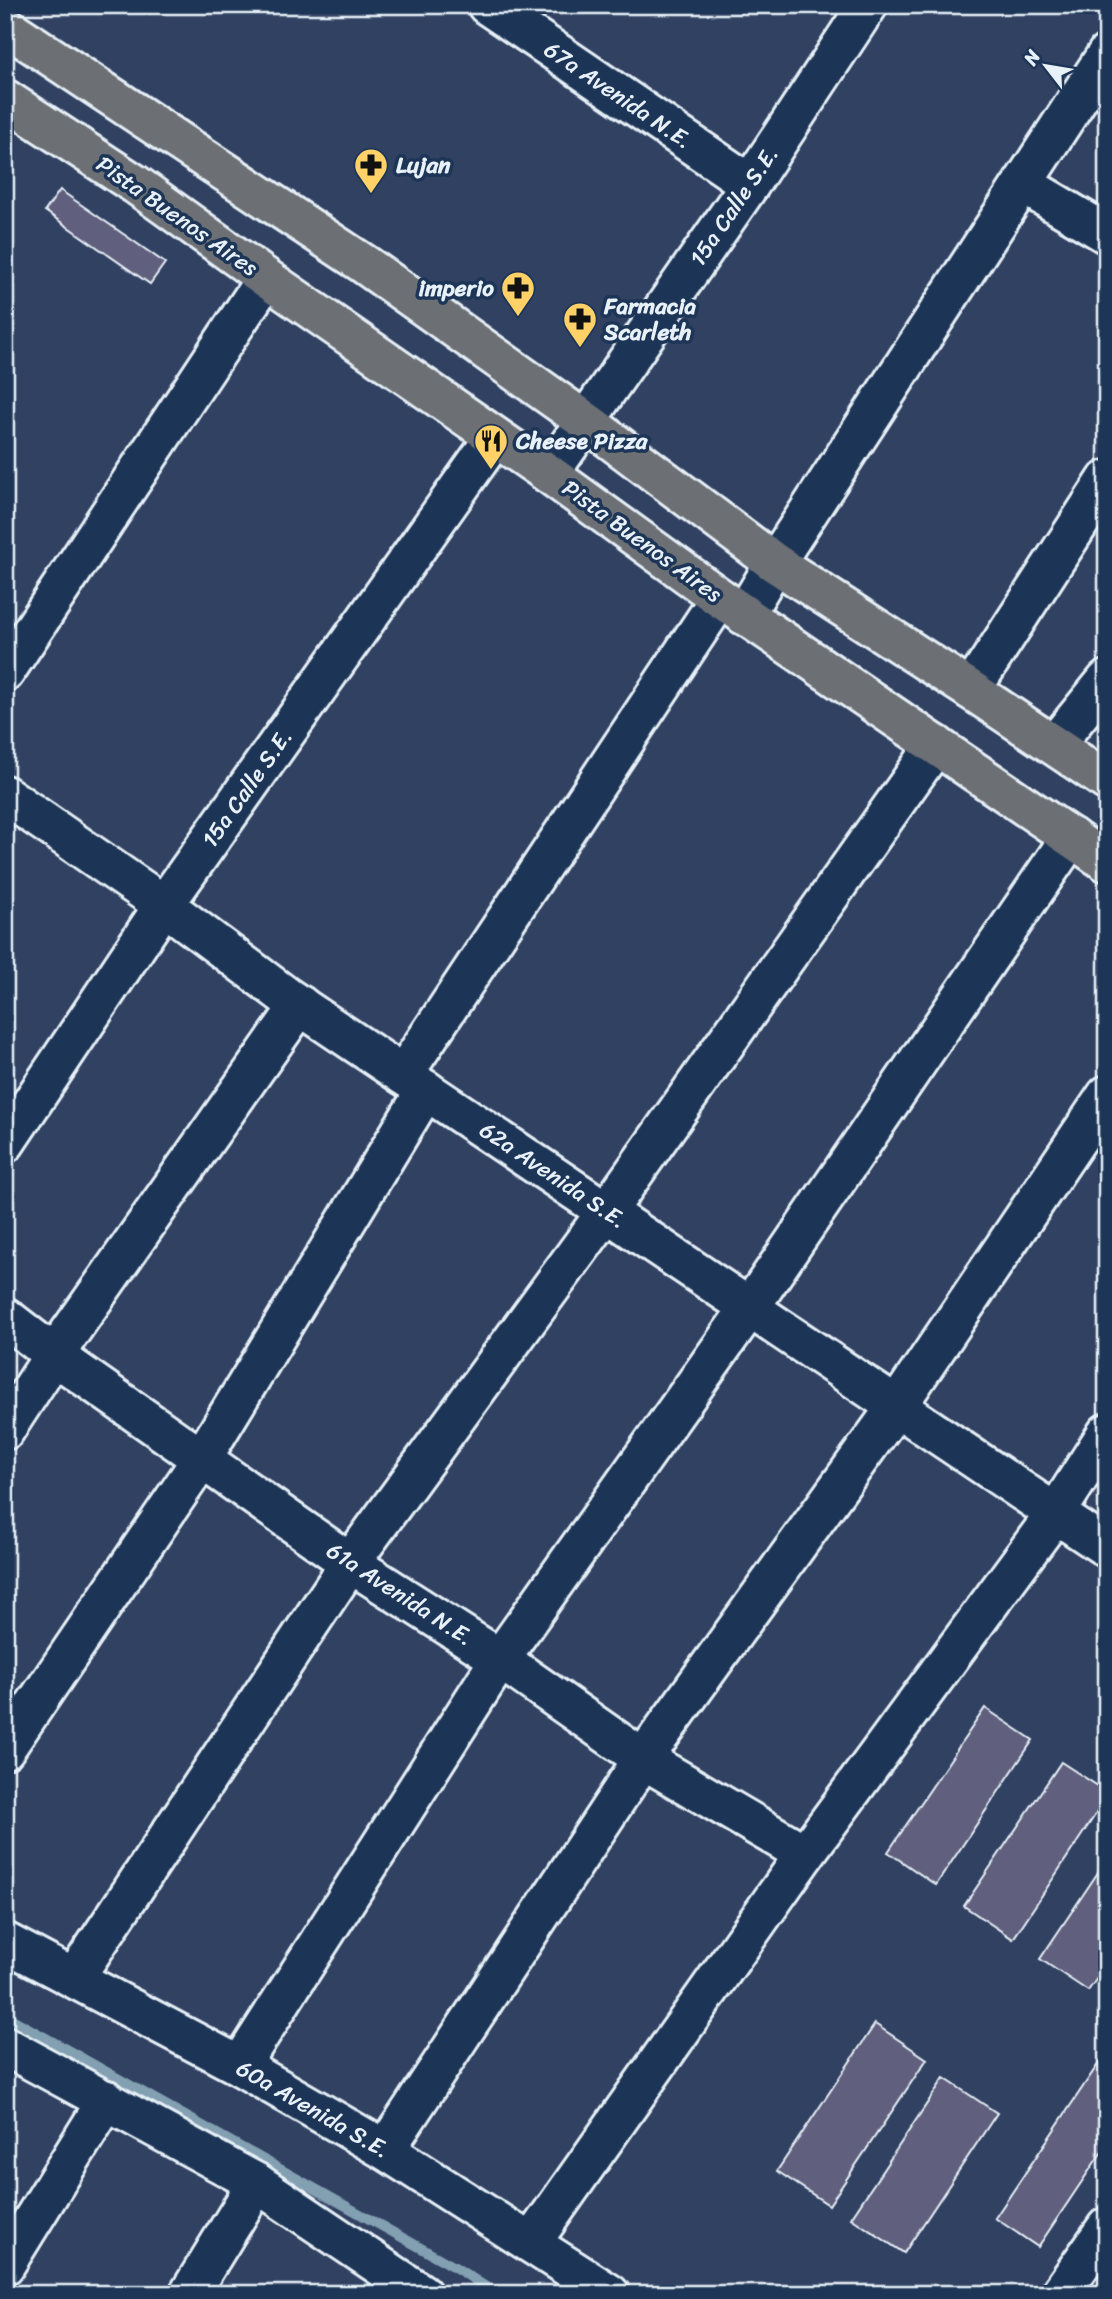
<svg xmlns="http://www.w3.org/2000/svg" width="1112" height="2299" viewBox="0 0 1112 2299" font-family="Sriracha,sans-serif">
<rect width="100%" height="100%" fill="#314162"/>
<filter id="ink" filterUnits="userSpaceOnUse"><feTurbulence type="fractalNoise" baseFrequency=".0143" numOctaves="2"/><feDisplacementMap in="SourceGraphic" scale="14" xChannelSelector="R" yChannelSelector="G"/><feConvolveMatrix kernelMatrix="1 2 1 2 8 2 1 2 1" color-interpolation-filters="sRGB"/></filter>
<g filter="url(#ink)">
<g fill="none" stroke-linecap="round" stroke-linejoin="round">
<polyline stroke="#82a0b1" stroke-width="10" points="5,2015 453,2266 497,2294"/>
</g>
<g fill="#605e7d" stroke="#e8f1f8" stroke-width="2">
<polygon points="60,190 165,263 150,284 45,211"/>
<polygon points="985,1708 1033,1740 936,1885 888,1852"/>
<polygon points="1061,1762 1107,1792 1107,1797 1013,1939 964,1906"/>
<polygon points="1107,1859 1107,1964 1088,1991 1040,1959"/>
<polygon points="875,2024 927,2059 829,2205 777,2171"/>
<polygon points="1107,2051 1107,2144 1038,2247 995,2218"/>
<polygon points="944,2078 997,2113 904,2253 851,2218"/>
</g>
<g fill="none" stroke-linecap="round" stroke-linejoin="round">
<g stroke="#e8f1f8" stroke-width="44">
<g id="minor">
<polyline points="487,5 750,184"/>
<polyline points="1023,184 1107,234"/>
<polyline points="549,474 750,184 868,5"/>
<polyline points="744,615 775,563 1107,54"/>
<polyline points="5,672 266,278"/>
<polyline points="971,690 1107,480"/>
<polyline points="1054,745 1107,680"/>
<polyline points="5,795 164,905 287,997 1107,1548"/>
<polyline points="403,1075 720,598"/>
<polyline points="5,1143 164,905 495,437"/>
<polyline points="5,1317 54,1355 350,1563 500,1659 643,1759 805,1854"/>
<polyline points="5,1430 54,1355 300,1005"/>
<polyline points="5,1749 201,1460 426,1090"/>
<polyline points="5,1942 240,2066 385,2150 610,2294"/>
<polyline points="75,1977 350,1563 607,1211 936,745"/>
<polyline points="5,2046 257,2183 422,2294"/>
<polyline points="240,2066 500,1659 750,1307 1071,837"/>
<polyline points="385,2150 643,1759 897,1406 1107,1095"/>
<polyline points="531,2243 805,1854 1056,1513 1107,1433"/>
<polyline points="5,2265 107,2100"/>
<polyline points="189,2294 257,2183"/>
<polyline points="1060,2294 1107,2227"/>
</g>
</g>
<g stroke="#e8f1f8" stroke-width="44">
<g id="major">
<polyline points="5,26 364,264 587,422 775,563 971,690 1107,781"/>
<polyline points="5,99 135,184 266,278 549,474 720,598 1107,862"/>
</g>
</g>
<use href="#minor" stroke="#1d3557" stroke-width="38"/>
<use href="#major" stroke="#6c6f75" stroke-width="38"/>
</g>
</g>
<defs>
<g id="pharmacy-pin" transform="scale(1.75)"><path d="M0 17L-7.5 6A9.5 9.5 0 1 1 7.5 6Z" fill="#ffd166" stroke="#1d3557"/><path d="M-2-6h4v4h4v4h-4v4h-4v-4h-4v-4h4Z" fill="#111"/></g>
<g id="restaurant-pin" transform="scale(1.75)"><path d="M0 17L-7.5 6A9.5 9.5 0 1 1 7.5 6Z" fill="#ffd166" stroke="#1d3557"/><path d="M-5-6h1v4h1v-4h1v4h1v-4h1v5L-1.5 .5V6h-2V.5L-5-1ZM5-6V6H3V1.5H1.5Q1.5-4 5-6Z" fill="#111"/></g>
</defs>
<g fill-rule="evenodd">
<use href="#pharmacy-pin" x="371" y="165"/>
<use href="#pharmacy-pin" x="518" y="288"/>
<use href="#pharmacy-pin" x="580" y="319"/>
<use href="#restaurant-pin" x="491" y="441"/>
</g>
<g text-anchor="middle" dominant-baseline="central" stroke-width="7" stroke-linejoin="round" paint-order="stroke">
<g font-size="23" fill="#e8f1f8" stroke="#1d3557">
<text transform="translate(618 95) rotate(34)">67a Avenida N.E.</text>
<text transform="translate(734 206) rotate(-56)">15a Calle S.E.</text>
<text transform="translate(177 216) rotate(35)">Pista Buenos Aires</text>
<text transform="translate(642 541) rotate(36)">Pista Buenos Aires</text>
<text transform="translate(247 788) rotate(-55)">15a Calle S.E.</text>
<text transform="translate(553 1175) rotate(34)">62a Avenida S.E.</text>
<text transform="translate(400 1594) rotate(33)">61a Avenida N.E.</text>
<text transform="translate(313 2109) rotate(30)">60a Avenida S.E.</text>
</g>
<g font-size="23" font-weight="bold" fill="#e8f1f8" stroke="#1d3557" text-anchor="start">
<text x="396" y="165">Lujan</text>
<text x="494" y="288" text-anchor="end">imperio</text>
<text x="604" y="306">Farmacia<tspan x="604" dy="26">Scarleth</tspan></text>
<text x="516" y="441">Cheese Pizza</text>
</g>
</g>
<rect width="1112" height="2299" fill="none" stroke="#1d3557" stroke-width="28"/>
<rect x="14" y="14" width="1084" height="2271" fill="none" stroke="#e8f1f8" stroke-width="2.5" filter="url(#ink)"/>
<g transform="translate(1046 66) rotate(301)" stroke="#1d3557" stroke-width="5" paint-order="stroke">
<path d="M0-5L12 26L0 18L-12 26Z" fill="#e8f1f8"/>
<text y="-10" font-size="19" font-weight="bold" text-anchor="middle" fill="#e8f1f8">N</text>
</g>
</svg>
